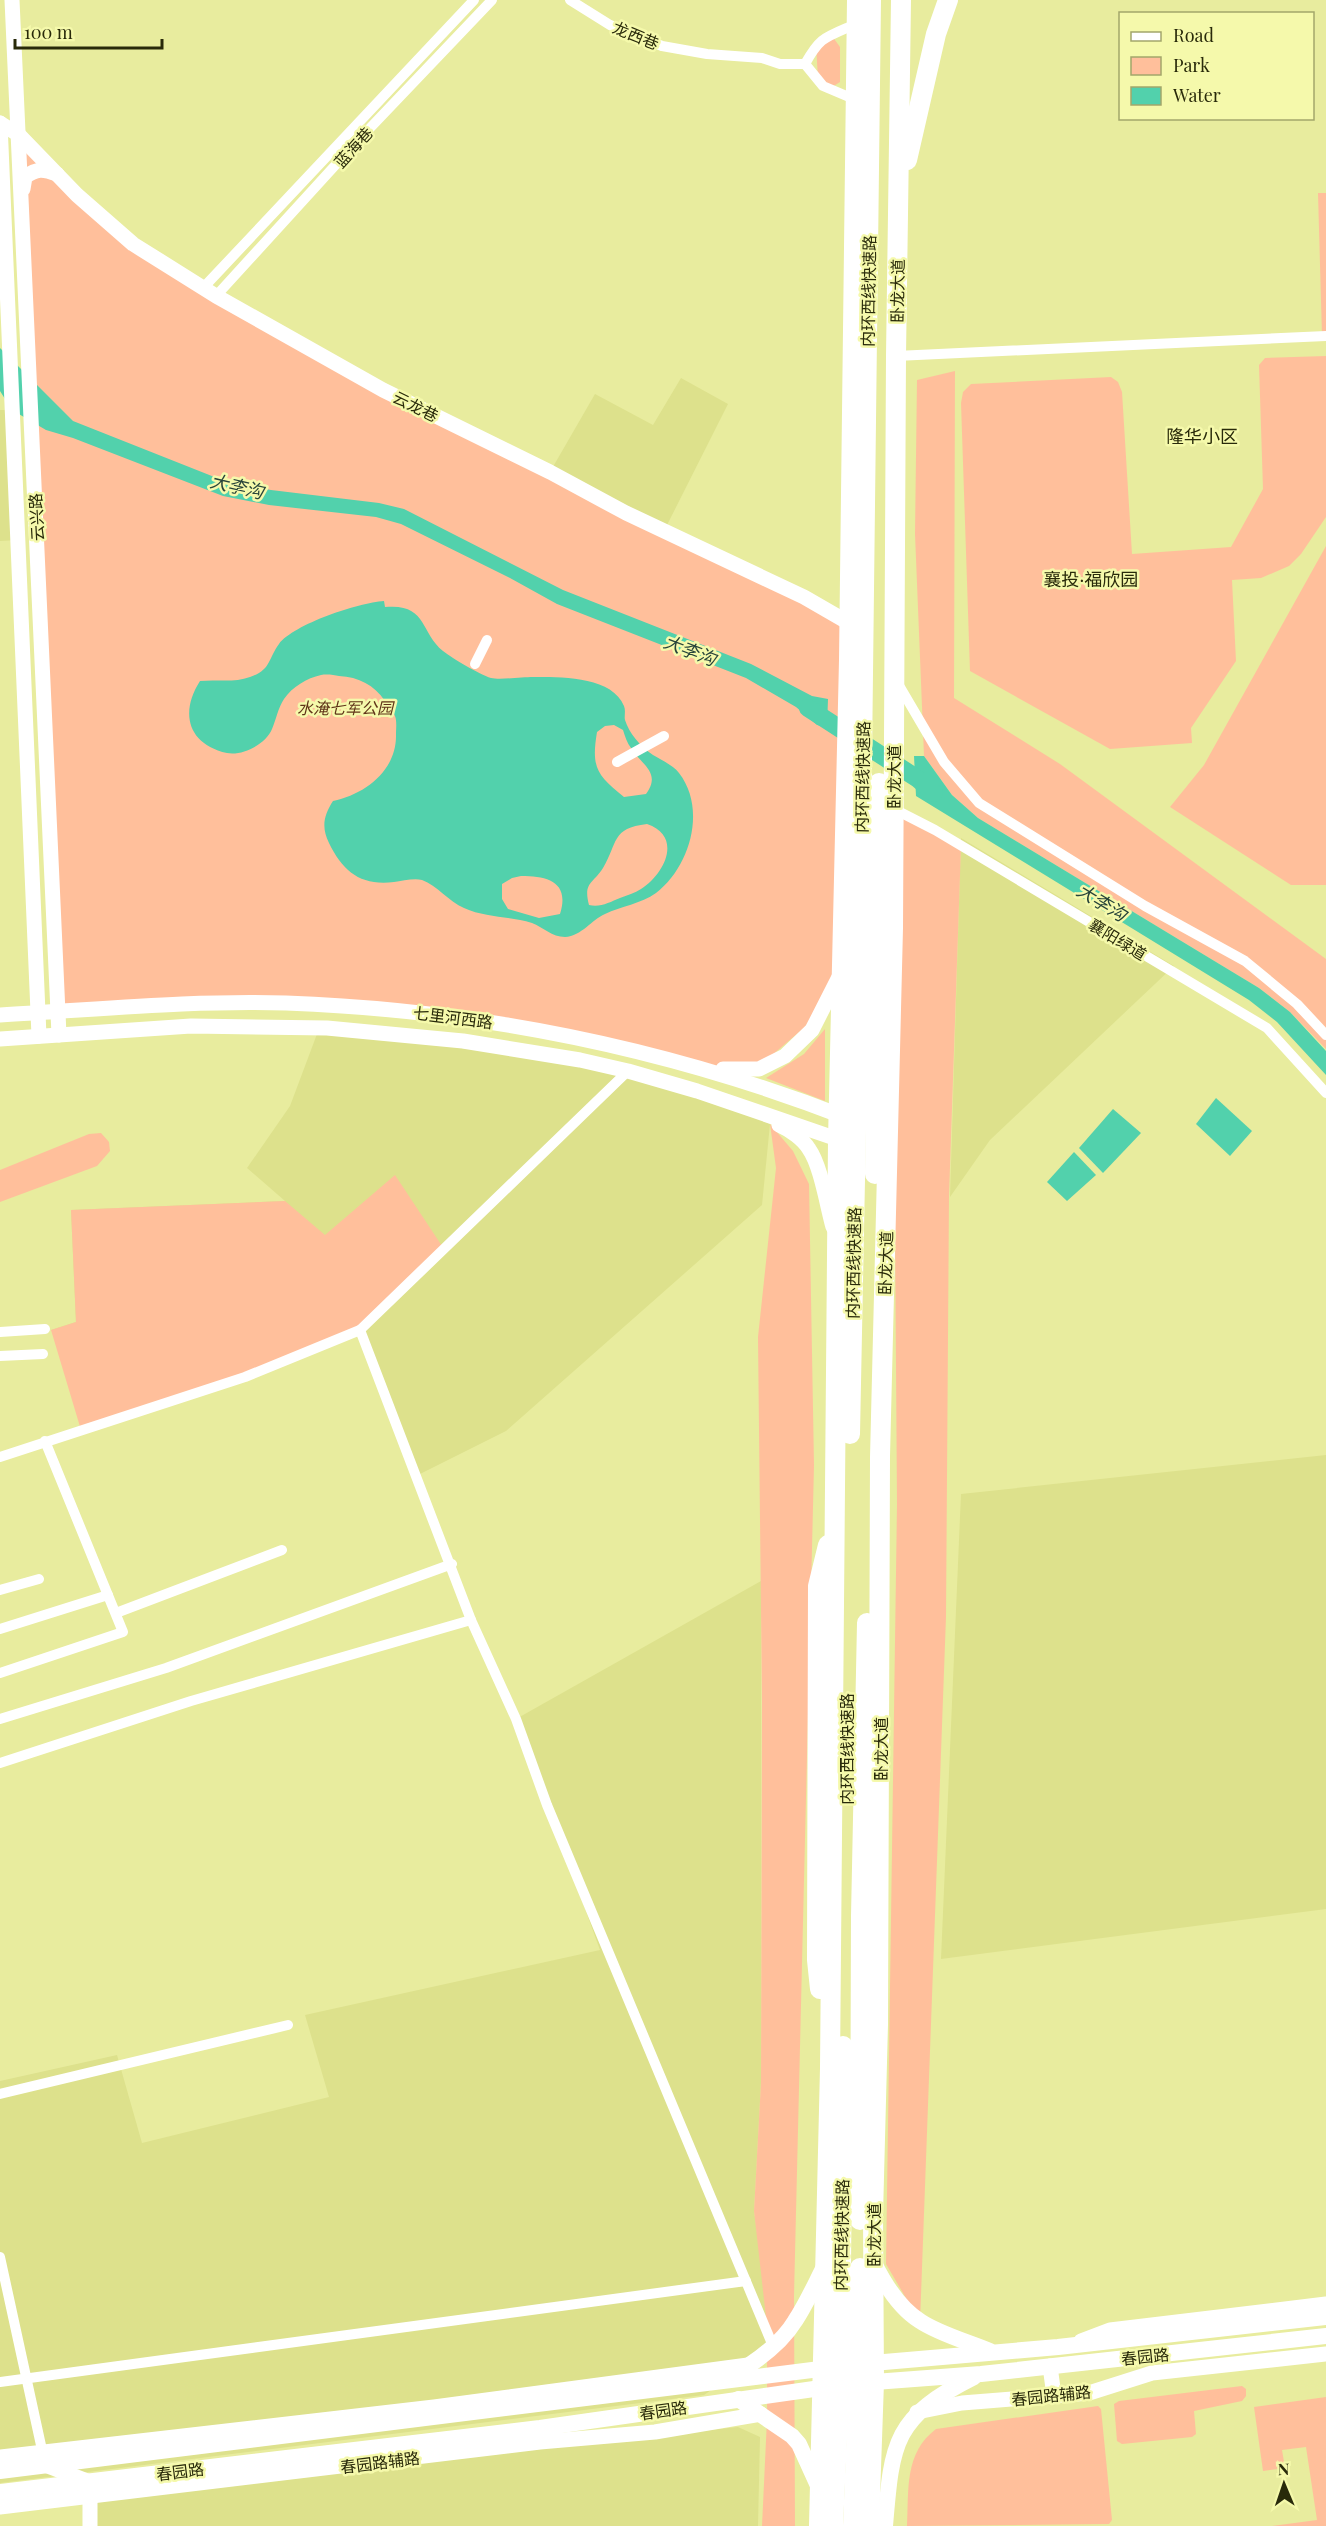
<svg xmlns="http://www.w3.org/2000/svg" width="1326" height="2526" viewBox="0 0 1326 2526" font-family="'Playfair Display','Noto Sans SC',serif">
<rect width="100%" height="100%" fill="#e8ec9e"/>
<g fill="#dde18c">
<polygon points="681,378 728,404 664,531 550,472 595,394 653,425"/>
<polygon points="0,410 12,410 18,540 0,541"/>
<polygon points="961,838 1174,966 990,1140 950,1197"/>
<polygon points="317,1034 464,1046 606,1069 734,1107 770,1124 762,1205 506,1431 416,1476 360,1330 51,1330 76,1322 71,1210 285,1201 247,1168 290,1106"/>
<polygon points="1326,1455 1326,1909 941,1959 961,1494"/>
<polygon points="761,1581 761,2082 754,2211 773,2346 704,2395 0,2483 0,2081 117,2055 142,2143 329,2097 305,2015 600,1950 516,1719"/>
<polygon points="738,2427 760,2437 758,2526 90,2526 90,2497"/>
</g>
<g fill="#ffbf9b">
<polygon points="832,36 840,47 840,82 832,87 818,79 816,44"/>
<polygon points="19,135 77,195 216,296 849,623 842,969 805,1027 771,1056 749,1066 706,1069 592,1039 286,1003 59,1011"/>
<polygon points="1318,193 1326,193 1326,336 1322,336"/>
<polygon points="1326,356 1326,517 1301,554 1289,566 1261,578 1232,580 1236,661 1191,728 1192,743 1110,749 970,671 961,403 963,392 971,384 1111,377 1118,382 1122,392 1132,554 1231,547 1263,489 1259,365 1265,358"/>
<polygon points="955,371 954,698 1060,764 1326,959 1326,1049 1290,1012 1259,988 978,818 952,795 924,756 915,534 917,380"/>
<polygon points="1326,546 1326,885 1291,885 1170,807 1204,765"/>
<polygon points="892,808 961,846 949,1196 946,1617 920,2322 886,2264 897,1504"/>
<polygon points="825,1029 825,1101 766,1078 804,1054"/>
<polygon points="770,1124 793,1151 809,1184 814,1465 794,2296 795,2526 762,2526 767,2419 767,2326 754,2211 761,2082 762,1702 758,1337 776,1168"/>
<polygon points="101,1133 109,1142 110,1151 97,1166 0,1202 0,1170 89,1134"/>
<polygon points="395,1175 444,1249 360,1330 245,1377 81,1430 51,1330 76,1322 71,1210 285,1201 325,1235"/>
<polygon points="1242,2386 1246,2389 1246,2396 1242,2401 1194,2411 1196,2434 1192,2437 1122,2444 1117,2441 1114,2404 1119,2401"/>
<polygon points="1326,2397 1326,2526 1272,2526 1317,2520 1306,2447 1282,2450 1285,2468 1263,2471 1254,2407"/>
<path d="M1098 2406 1101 2409 1112 2520 1109 2524 907 2526C909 2490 904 2453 936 2429Z"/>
</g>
<g fill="#52d1ac" fill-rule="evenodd">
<polygon points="0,348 73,421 227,482 271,490 379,503 404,509 563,590 751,664 812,696 828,699 827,727 817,725 796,707 746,678 557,604 510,578 401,524 376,517 269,505 223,496 73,438 46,430 12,410 0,391"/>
<path d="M384 601 385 607C427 603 420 632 443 651 453 659 479 674 491 678 500 680 522 677 533 677 560 677 612 676 624 706 626 711 624 716 625 720 629 733 640 746 653 755 661 760 673 765 679 773 707 809 690 867 656 893 641 904 621 906 605 914 591 920 582 936 565 937 552 937 543 927 532 923 510 916 486 918 464 908 449 902 437 885 422 880 414 878 402 881 394 882 361 886 343 872 329 843 321 827 324 815 333 801 366 794 397 770 396 734 396 729 397 721 395 716 393 711 388 706 385 701 374 685 359 677 339 676 334 675 327 674 321 675 307 678 292 687 284 699 278 708 276 720 272 729 266 744 243 756 227 753 187 744 180 712 200 681 217 679 234 683 250 677 271 670 268 659 279 644 294 624 358 603 384 601ZM614 725 623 730C625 736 627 743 631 748 641 765 662 772 646 794L624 797C597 775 591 768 597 732L605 726ZM647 824C683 836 665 874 641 889 635 893 627 895 620 898 610 902 600 908 589 905 583 882 593 884 603 868 618 843 611 828 647 824ZM521 876C548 876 570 882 560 914L539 918 508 909 502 899V884L512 878Z"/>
<polygon points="914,756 924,756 952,795 978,818 1259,988 1290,1012 1326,1051 1326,1075 1277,1022 1249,1000 916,796"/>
<polygon points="1216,1098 1252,1131 1230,1156 1196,1124"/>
<polygon points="1113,1109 1141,1133 1103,1173 1079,1148"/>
<polygon points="1074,1152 1096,1175 1067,1201 1047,1182"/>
</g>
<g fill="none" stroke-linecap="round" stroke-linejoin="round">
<polyline stroke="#52d1ac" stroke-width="18" points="808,708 918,779 934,793"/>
<g stroke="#fff" stroke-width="10">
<polyline points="570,0 610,25 662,46 707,54 762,58 780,64 805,64 823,86 849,97"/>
<path d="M805 64C819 39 823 38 849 27"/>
<polyline points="203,288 474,0"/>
<polyline points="216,296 351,148 492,0"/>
<polyline points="896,356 1326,336"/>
<polyline points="475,664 487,640"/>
<polyline points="897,682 944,762 979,803 1145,906 1245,961 1297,1004 1326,1035"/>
<polyline points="617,762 664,736"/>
<polyline points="892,808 935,830 1267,1028 1326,1093"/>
<polyline points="360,1330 471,1620 516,1719 547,1805 773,2346"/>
<polyline points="0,1332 45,1329"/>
<polyline points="0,1356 43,1354"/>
<polyline points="0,1457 245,1377 360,1330 628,1071"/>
<polyline points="0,1590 39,1579"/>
<polyline points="116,1613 282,1550"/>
<polyline points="0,1629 108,1595"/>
<polyline points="0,1673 123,1632 45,1441"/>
<polyline points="0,1719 166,1668 452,1564"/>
<polyline points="0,1763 191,1701 471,1620"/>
<polyline points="0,2094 288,2025"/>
<polyline points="0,2257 44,2459"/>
<polyline points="0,2382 746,2281"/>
</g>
<g stroke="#fff" stroke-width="15">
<polyline points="12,0 59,1035"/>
<polyline points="0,123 19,135 77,195 133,244 216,296 383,390 550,472 626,513 804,597 849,623"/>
<polyline points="0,123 39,1036"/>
<path d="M23 189 25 177C37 168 43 169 57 174"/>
<path d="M0 1015C95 1010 190 1000 286 1003 479 1010 667 1048 847 1118"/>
<polyline points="0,1039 191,1026 327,1028 463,1041 580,1060 628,1071 697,1091 846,1142"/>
<polyline points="723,1069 759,1069 785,1056 812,1030 840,975"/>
<path d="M779 1125C790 1130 803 1139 809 1149 821 1166 827 1206 833 1227"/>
<polyline points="1081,2341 1110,2330 1326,2304"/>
<polyline points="1050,2366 1054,2396"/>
<polyline points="917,2412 962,2403 1089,2393 1152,2373 1326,2354"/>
<polyline points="0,2457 434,2407 748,2365"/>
<polyline points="45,2465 90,2482 90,2526"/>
<polyline points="0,2507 540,2442 655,2432 761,2414"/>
</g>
<g stroke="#fff" stroke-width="16">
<path d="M874 2263C885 2285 899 2308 920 2321 939 2334 969 2342 990 2351"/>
<polyline points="861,2364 1058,2347 1326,2317"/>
<path d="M728 2378C753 2364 780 2346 795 2321 807 2303 816 2282 826 2263"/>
<polyline points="861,2383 981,2374 1326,2336"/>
<polyline points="738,2399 792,2436 799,2444 819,2488"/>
<polyline points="0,2471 836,2367"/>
<polyline points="0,2492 540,2428 835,2386"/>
<path d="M885 2526C892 2441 894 2417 974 2377"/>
</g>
<g stroke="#fff" stroke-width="20">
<polyline points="907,160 936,34 948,0"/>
<polyline points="875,1174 879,783"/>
<polyline points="850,1434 860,926 871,0"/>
<polyline points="820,1989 817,1960 818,1586 828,1545"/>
<polyline points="860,2220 861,1916 867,1623"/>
<polyline points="819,2526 830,2068 838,1140 849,660 857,0"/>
<polyline points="833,2526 840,2375 843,2046"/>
<polyline points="853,2526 859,2374 860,2268"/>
<polyline points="869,2526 874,2382 873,2215 878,2024 880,1457 893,928 896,356 901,0"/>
</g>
</g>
<g text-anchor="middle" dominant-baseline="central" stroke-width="5" stroke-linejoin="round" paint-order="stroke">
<g font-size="16" fill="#292a0a" stroke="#f5f9ab">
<text transform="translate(636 35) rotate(22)">龙西巷</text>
<text transform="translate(353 147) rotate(-48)">蓝海巷</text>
<text transform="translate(868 291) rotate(-89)">内环西线快速路</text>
<text transform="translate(897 291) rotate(-89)">卧龙大道</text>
<text transform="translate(416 406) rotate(26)">云龙巷</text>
<text transform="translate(36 517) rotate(-93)">云兴路</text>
<text transform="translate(862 777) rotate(-89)">内环西线快速路</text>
<text transform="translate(893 777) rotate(-90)">卧龙大道</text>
<text transform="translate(1118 939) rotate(31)">襄阳绿道</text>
<text transform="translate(453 1017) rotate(7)">七里河西路</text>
<text transform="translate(853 1263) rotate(-89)">内环西线快速路</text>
<text transform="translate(885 1263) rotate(-88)">卧龙大道</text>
<text transform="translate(846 1749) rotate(-90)">内环西线快速路</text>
<text transform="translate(880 1749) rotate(-90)">卧龙大道</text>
<text transform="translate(841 2235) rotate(-89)">内环西线快速路</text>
<text transform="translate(873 2235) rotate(-90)">卧龙大道</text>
<text transform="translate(1145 2356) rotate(-6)">春园路</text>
<text transform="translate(1051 2395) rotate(-6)">春园路辅路</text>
<text transform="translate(663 2410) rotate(-8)">春园路</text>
<text transform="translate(380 2462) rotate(-7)">春园路辅路</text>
<text transform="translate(180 2471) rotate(-7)">春园路</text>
</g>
<g font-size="16" font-style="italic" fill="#603419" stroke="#f5f9ab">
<text x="345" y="707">水淹七军公园</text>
</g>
<g font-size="18" fill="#292a0a" stroke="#f5f9ab">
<text x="1202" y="436">隆华小区</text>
<text x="1091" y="579">襄投·福欣园</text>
</g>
<g font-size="18" font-style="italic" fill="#28443a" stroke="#f5f9ab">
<text transform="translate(237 486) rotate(13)">大李沟</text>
<text transform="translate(690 650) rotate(21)">大李沟</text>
<text transform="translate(1102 902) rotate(31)">大李沟</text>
</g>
</g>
<rect x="1119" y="12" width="195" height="108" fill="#f5f9ab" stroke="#a3a66b" stroke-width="1.5"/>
<rect x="1131" y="32" width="30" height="9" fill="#ffffff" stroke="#a3a66b" stroke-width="1.5"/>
<text x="1173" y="42" font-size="18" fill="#292a0a">Road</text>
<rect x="1131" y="57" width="30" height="18" fill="#ffbf9b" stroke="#a3a66b" stroke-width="1.5"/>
<text x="1173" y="72" font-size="18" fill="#292a0a">Park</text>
<rect x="1131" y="87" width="30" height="18" fill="#52d1ac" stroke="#a3a66b" stroke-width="1.5"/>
<text x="1173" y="102" font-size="18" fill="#292a0a">Water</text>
<g transform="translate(1284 2484) rotate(358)" stroke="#f5f9ab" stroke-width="4.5" paint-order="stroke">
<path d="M0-4.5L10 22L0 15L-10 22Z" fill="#292a0a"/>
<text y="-9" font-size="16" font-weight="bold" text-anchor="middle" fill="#292a0a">N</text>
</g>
<path d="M15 39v9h147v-9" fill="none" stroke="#292a0a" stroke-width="3"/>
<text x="24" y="39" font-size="18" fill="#292a0a" stroke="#f5f9ab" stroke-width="4.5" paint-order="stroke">100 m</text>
</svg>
